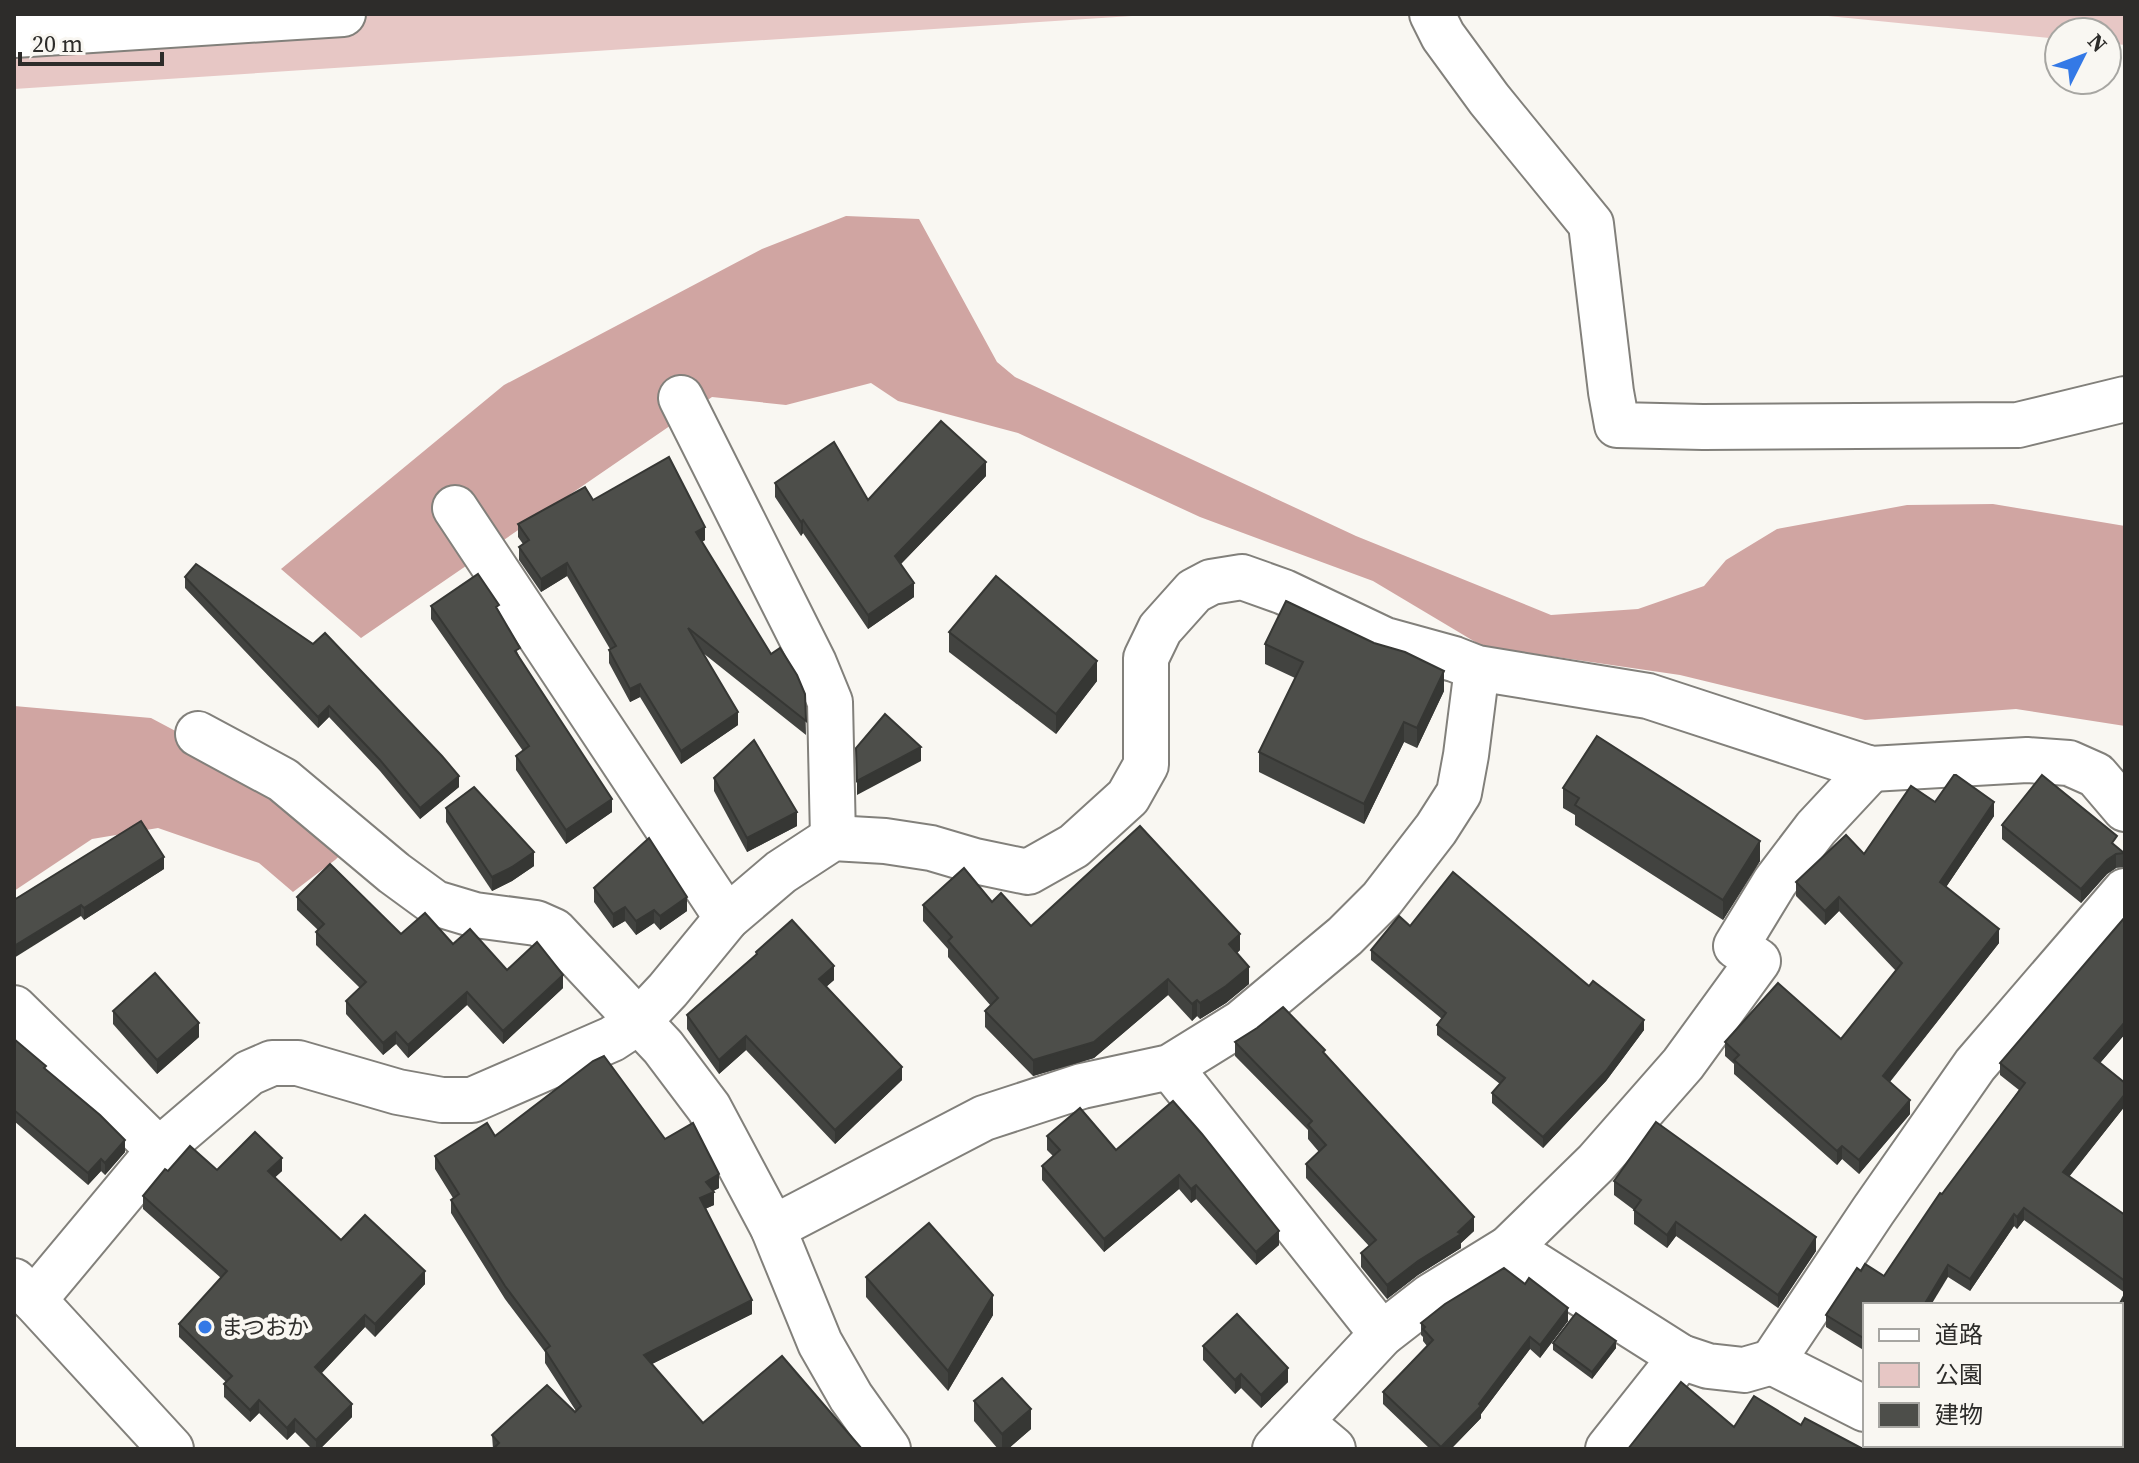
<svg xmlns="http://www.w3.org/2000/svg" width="2139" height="1463" viewBox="0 0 2139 1463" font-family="'Source Serif 4','Noto Sans JP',serif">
<rect width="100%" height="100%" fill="#f9f7f2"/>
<g fill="#e7c7c5">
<polygon points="14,14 1163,14 14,89"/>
<polygon points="1808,14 2125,14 2125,45 2107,43 2107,32 2059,32 2059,39"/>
</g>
<g fill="#d0a5a2">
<polygon points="846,216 919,219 997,362 1015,377 1356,536 1551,615 1638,609 1704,586 1726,560 1777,529 1907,505 1993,504 2125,526 2125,726 2016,709 1865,720 1680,675 1482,646 1373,581 1200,517 1018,433 898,401 871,383 786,405 712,397 361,638 281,569 504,385 762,249"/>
<polygon points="14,706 151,718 249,770 350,846 335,860 293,892 259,863 158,828 92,839 14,891"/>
</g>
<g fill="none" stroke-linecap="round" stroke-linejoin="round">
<g stroke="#82807b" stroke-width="48">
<g id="minor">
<polyline points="1432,14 1443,36 1489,99 1591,224 1611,392 1617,425 1703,427 2018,425 2125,399"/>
<polyline points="14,35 343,14"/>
<polyline points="681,398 814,663 830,702 833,838"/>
<polyline points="455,508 727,918"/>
<polyline points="198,734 283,780 394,873 435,903 475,915 536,923 554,931 663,1047 709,1108 773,1228 820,1343 851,1397 888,1449"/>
<polyline points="14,1008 159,1150"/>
<polyline points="1170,1067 1382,1334"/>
<polyline points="773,1228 984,1118 1082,1086 1170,1067 1241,1023 1345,936 1382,899 1436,829 1459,793 1466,755 1477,668"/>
<polyline points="1509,1248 1681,1357 1708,1366 1744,1370 1772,1362"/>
<polyline points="14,1281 34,1300 171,1449"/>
<polyline points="34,1300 159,1150 249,1073 272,1063 298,1063 398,1092 442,1100 472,1100 612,1039 638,1022 668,990 727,918 781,872 833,838 885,841 931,848 975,861 1028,872 1074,846 1128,797 1146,765 1146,658 1160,629 1194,591 1211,582 1242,577 1284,592 1385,640 1454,659 1477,668 1648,696 1871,769 2027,760 2069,763 2096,775 2125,809"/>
<polyline points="1865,1409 1772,1362 1873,1211 1975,1065 2125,891"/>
<polyline points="1301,1422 1333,1449"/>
<polyline points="1934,1445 1942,1449"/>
<polyline points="1275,1449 1382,1334 1431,1296 1509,1248 1596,1163 1683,1064 1758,961 1736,946 1775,882 1816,828 1871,769"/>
<polyline points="1608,1449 1681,1357"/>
</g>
</g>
<use href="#minor" stroke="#fff" stroke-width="44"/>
</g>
<g fill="#424340">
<polygon points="986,476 901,564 914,597 868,629 803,533 801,536 775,497 775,483 868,500"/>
<polygon points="593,500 705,540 702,542 771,654 805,694 806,735 703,653 738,725 681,764 640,697 630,702 609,663 609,650 610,649 567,576 541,592 519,560 519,547 523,544 518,537 518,524"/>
<polygon points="185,577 459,787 420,819 380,771 329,717 318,728 185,588"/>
<polygon points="431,606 499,611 520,658 612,812 566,844 516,770 516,756 523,751 431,619"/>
<polygon points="949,632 1097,681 1056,734 949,652"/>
<polygon points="1265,644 1444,691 1417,748 1404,742 1364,824 1259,772 1259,752 1295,678 1265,664"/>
<polygon points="714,778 797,826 747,852 714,791"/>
<polygon points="1563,788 1760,861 1723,920 1575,825 1575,815 1563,808"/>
<polygon points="1935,802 1994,816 1946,887 1999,943 1890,1082 1910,1114 1859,1174 1842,1159 1837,1165 1734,1074 1734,1064 1725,1056 1725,1042 1841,1039 1896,971 1839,911 1825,925 1796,896 1796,882 1864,854"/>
<polygon points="446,808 534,866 512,881 492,891 446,822"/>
<polygon points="2002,825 2117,847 2124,853 2124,867 2116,868 2107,874 2081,903 2002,839"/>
<polygon points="164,869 84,920 81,916 14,900"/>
<polygon points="594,888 687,911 660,930 654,923 636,935 625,921 613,928 594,902"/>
<polygon points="297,897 401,934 453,944 507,970 563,988 503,1044 467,1005 408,1058 396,1044 383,1055 346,1014 346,1001 360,988 316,945 316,932 318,930 297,910"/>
<polygon points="992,902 1031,926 1240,950 1237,953 1249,984 1226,1003 1200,1019 1197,1016 1192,1021 1168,995 1094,1058 1033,1076 985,1027 985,1011 991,1006 948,957 948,949 923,921 923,905"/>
<polygon points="1410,926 1644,1030 1606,1081 1543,1148 1492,1103 1492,1093 1500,1084 1437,1035 1437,1025 1442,1019 1371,960 1371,950"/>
<polygon points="756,952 834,980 826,987 902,1080 835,1144 746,1050 719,1074 687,1029 687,1015 756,955"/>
<polygon points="113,1011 199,1037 157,1074 113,1024"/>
<polygon points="2125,1034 2100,1063 2125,1083 2125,1106 2069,1177 2125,1215 2125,1293 2024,1220 2017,1229 2014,1226 1970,1291 1948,1277 1865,1305 1865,1351 1826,1327 1826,1315 1861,1271 1884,1276 2019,1090 2000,1075 2000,1063"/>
<polygon points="14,1039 125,1152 105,1175 101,1171 88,1185 14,1121"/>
<polygon points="1235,1042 1325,1055 1474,1231 1461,1243 1461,1248 1418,1275 1387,1299 1361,1267 1361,1253 1369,1246 1306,1178 1306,1164 1319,1152 1308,1139 1308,1130 1235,1056"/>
<polygon points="1173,1101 1279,1245 1256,1265 1196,1199 1191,1203 1179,1189 1104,1252 1042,1180 1042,1166 1053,1156 1047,1150 1047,1136 1116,1150"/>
<polygon points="495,1136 665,1139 719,1188 713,1191 714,1205 705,1209 752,1314 652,1364 703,1423 862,1449 493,1449 492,1435 576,1411 545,1363 545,1352 505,1299 451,1213 451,1200 453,1198 435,1169 435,1156"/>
<polygon points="217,1170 282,1171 275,1177 341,1240 425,1284 375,1337 365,1327 321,1374 352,1417 320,1449 312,1449 295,1432 287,1440 259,1413 250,1422 224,1397 224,1384 226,1382 179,1337 179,1324 221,1278 143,1209 143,1196"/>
<polygon points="1614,1181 1816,1251 1778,1308 1676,1236 1667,1248 1634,1224 1634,1210 1614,1195"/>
<polygon points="866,1277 993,1315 948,1391 866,1297"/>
<polygon points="1568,1321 1540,1358 1530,1349 1481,1414 1481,1418 1451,1449 1430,1449 1383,1404 1383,1392 1427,1346 1423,1341 1423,1337 1421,1335 1421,1323"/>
<polygon points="1553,1343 1616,1348 1592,1379 1553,1350"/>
<polygon points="1203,1346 1288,1382 1261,1408 1241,1388 1235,1394 1203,1360"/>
<polygon points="974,1401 1031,1429 1008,1449 998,1449 974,1421"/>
<polygon points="2083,1445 2121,1445 2125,1449 2090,1449"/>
</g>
<g fill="#363734">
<polygon points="986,462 986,476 895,570 895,556"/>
<polygon points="803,520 803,533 801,536 801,522"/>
<polygon points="705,527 705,540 696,545 696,532"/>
<polygon points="567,563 567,576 541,592 541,579"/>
<polygon points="914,583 914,597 868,629 868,615"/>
<polygon points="1097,661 1097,681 1056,734 1056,714"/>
<polygon points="1444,671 1444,691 1417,748 1417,728"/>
<polygon points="640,684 640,697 630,702 630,689"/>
<polygon points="329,706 329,717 318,728 318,717"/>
<polygon points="738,712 738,725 681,764 681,751"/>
<polygon points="1404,722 1404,742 1364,824 1364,804"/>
<polygon points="921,747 921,761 857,795 857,781"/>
<polygon points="459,776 459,787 420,819 420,808"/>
<polygon points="612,799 612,812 566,844 566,830"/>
<polygon points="1994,802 1994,816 1940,896 1940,882"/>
<polygon points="797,812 797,826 747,852 747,838"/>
<polygon points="1760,841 1760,861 1723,920 1723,900"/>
<polygon points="534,852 534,866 512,881 492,891 492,877"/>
<polygon points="2116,854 2116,868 2107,874 2081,903 2081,889 2107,860"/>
<polygon points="164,857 164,869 84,920 84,908"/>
<polygon points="687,897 687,911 660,930 660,916"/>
<polygon points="1839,897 1839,911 1825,925 1825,911"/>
<polygon points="81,905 81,916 14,958 14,946"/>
<polygon points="625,907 625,921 613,928 613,914"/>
<polygon points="654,910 654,923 636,935 636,921"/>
<polygon points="1999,929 1999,943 1883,1090 1883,1076"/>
<polygon points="1240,934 1240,950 1229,961 1229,944"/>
<polygon points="834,966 834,980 819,993 819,979"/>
<polygon points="1249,967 1249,984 1226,1003 1200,1019 1200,1003"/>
<polygon points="563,975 563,988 503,1044 503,1031"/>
<polygon points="1168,979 1168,995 1094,1058 1033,1076 1033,1060"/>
<polygon points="467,992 467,1005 408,1058 408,1045"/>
<polygon points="1197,1000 1197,1016 1192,1021 1192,1004"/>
<polygon points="1644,1020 1644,1030 1606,1081 1543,1148 1543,1137"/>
<polygon points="2125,1022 2125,1034 2094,1070 2094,1058"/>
<polygon points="199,1023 199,1037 157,1074 157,1060"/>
<polygon points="396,1032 396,1044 383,1055 383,1043"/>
<polygon points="746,1036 746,1050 719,1074 719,1060"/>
<polygon points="902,1067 902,1080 835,1144 835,1130"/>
<polygon points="2125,1094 2125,1106 2063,1184 2063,1172"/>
<polygon points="1910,1100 1910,1114 1859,1174 1859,1160"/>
<polygon points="125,1140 125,1152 105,1175 105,1163"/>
<polygon points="1842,1146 1842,1159 1837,1165 1837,1151"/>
<polygon points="282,1158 282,1171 268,1184 268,1171"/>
<polygon points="101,1159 101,1171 88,1185 88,1173"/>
<polygon points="719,1174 719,1188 707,1194 714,1192 714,1205 700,1211 700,1198 706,1182"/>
<polygon points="1179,1175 1179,1189 1104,1252 1104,1239"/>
<polygon points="1196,1185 1196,1199 1191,1203 1191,1189"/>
<polygon points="2024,1208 2024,1220 2017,1229 2017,1217"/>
<polygon points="2014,1214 2014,1226 1970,1291 1970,1279"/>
<polygon points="1474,1217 1474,1231 1461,1243 1461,1248 1418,1275 1387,1299 1387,1285 1458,1232"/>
<polygon points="1676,1222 1676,1236 1667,1248 1667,1235"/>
<polygon points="1279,1231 1279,1245 1256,1265 1256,1252"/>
<polygon points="1816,1237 1816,1251 1778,1308 1778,1295"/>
<polygon points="1948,1265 1948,1277 1931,1305 1924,1305"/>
<polygon points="425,1271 425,1284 375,1337 375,1324"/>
<polygon points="993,1295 993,1315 948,1391 948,1371"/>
<polygon points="752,1300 752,1314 644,1368 644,1355"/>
<polygon points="1568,1308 1568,1321 1540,1358 1540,1345"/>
<polygon points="365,1315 365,1327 315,1380 315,1367"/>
<polygon points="1530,1337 1530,1349 1481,1414 1481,1418 1451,1449 1441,1449 1441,1447 1479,1404"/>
<polygon points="1616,1341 1616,1348 1592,1379 1592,1372"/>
<polygon points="1288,1368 1288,1382 1261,1408 1261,1395"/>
<polygon points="1241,1374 1241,1388 1235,1394 1235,1380"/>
<polygon points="259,1400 259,1413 250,1422 250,1410"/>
<polygon points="352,1404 352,1417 320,1449 316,1449 316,1440"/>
<polygon points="1031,1409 1031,1429 1008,1449 1002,1449 1002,1434"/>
<polygon points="295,1419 295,1432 287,1440 287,1428"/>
</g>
<g fill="#4d4e4a" stroke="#363734" stroke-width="2">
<polygon points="941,421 986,462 895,556 914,583 868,615 803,520 801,522 775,483 834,442 868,500"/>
<polygon points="669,457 705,527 696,532 771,654 780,648 797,675 805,694 806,721 688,628 738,712 681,751 640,684 630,689 609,650 616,646 567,563 541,579 519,547 529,540 518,524 585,487 593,500"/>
<polygon points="196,564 313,644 325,633 442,756 459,776 420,808 380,760 329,706 318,717 185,577"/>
<polygon points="478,574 499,605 496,607 520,648 515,651 612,799 566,830 516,756 529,746 431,606"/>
<polygon points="996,576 1097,661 1056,714 949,632"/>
<polygon points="1286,601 1374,643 1405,652 1444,671 1417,728 1404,722 1364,804 1259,752 1303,662 1265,644"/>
<polygon points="885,714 921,747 857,781 856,748"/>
<polygon points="1597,736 1760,841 1723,900 1575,805 1579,798 1563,788"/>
<polygon points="754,740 797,812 747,838 714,778"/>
<polygon points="1954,775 1956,775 1994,802 1940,882 1999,929 1883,1076 1910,1100 1859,1160 1842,1146 1837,1151 1734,1060 1739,1055 1725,1042 1778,983 1841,1039 1902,963 1839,897 1825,911 1796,882 1846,835 1864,854 1911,786 1935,802"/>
<polygon points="2042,775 2117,836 2112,843 2124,853 2116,854 2107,860 2081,889 2002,825"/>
<polygon points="474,787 534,852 512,867 492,877 446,808"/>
<polygon points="141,821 164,857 84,908 81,905 14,946 14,900"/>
<polygon points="1140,826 1240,934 1229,944 1249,967 1226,986 1200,1003 1197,1000 1192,1004 1168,979 1094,1042 1033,1060 985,1011 998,998 948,941 952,937 923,905 964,868 992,902 1001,893 1031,926"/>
<polygon points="649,838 687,897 660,916 654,910 636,921 625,907 613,914 594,888"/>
<polygon points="330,864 401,934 425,913 453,944 470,929 507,970 537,942 563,975 503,1031 467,992 408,1045 396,1032 383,1043 346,1001 366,982 316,932 324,924 297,897"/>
<polygon points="1453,872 1589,986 1593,981 1644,1020 1606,1071 1543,1137 1492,1093 1505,1078 1437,1025 1446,1013 1371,950 1399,916 1410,926"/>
<polygon points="2125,917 2125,1022 2094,1058 2125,1083 2125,1094 2063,1172 2125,1215 2125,1281 2024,1208 2017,1217 2014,1214 1970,1279 1948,1265 1924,1305 1865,1305 1865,1339 1826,1315 1857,1268 1861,1271 1865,1264 1884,1276 1940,1193 1942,1194 2025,1083 2000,1063"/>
<polygon points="792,920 834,966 819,979 902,1067 835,1130 746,1036 719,1060 687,1015 757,954 756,952"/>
<polygon points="155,973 199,1023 157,1060 113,1011"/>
<polygon points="1283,1007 1325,1050 1323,1052 1474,1217 1458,1232 1461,1234 1418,1261 1387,1285 1361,1253 1376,1240 1306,1164 1326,1145 1308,1125 1312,1121 1235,1042 1257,1028"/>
<polygon points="14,1039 46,1066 44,1068 100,1115 125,1140 105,1163 101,1159 88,1173 14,1110"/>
<polygon points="604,1056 665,1139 693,1123 719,1174 706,1182 714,1192 700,1198 752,1300 644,1355 703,1423 782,1356 862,1449 493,1449 499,1443 492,1435 547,1385 575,1412 581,1406 545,1350 550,1346 505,1286 451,1200 459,1194 435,1156 487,1123 495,1136 593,1061"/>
<polygon points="1173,1101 1202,1134 1279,1231 1256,1252 1196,1185 1191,1189 1179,1175 1104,1239 1042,1166 1060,1150 1047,1136 1080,1108 1116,1150"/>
<polygon points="1656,1122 1816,1237 1778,1295 1676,1222 1667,1235 1634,1210 1641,1200 1614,1181"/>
<polygon points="255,1132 282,1158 268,1171 341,1240 365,1215 425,1271 375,1324 365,1315 315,1367 352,1404 316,1440 295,1419 287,1428 259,1400 250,1410 224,1384 232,1376 179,1324 227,1271 143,1196 165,1169 168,1171 190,1146 217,1170"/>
<polygon points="929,1223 993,1295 948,1371 866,1277"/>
<polygon points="1504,1268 1525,1284 1529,1278 1568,1308 1540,1345 1530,1337 1479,1404 1481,1406 1441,1447 1383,1392 1433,1340 1423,1329 1425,1327 1421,1323 1445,1304"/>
<polygon points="2125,1294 2125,1449 2110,1449 2103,1445 2121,1445 2121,1305 2119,1305"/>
<polygon points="1576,1313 1616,1341 1592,1372 1553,1343"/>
<polygon points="1237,1314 1288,1368 1261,1395 1241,1374 1235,1380 1203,1346"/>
<polygon points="1002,1378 1031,1409 1002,1434 974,1401"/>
<polygon points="1681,1382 1734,1427 1754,1396 1801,1425 1805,1418 1863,1449 1628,1449"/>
<polygon points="1877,1445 1896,1445 1903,1449 1875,1449"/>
</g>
<circle fill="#3479e6" stroke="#f9f7f2" stroke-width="3" cx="205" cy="1327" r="8"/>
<g text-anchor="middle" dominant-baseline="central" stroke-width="8" stroke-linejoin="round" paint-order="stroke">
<g font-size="22" fill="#2d2c2a" stroke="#f9f7f2" text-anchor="start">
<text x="221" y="1327">まつおか</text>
</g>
</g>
<rect width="2139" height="1463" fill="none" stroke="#2d2c2a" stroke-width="32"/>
<rect x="1863" y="1303" width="260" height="144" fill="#f9f7f2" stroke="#a7a6a2" stroke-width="2"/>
<rect x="1879" y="1329" width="40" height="12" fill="#ffffff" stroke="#a7a6a2" stroke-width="2"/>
<text x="1935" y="1343" font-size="24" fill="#2d2c2a">道路</text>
<rect x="1879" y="1363" width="40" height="24" fill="#e7c7c5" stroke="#a7a6a2" stroke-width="2"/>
<text x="1935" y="1383" font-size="24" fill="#2d2c2a">公園</text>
<rect x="1879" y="1403" width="40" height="24" fill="#4d4e4a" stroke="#a7a6a2" stroke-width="2"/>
<text x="1935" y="1423" font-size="24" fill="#2d2c2a">建物</text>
<g transform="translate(2083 56) rotate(48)"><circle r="38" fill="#f9f7f2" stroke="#a7a6a2" stroke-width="2"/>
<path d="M0-6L14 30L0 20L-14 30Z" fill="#3479e6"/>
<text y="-12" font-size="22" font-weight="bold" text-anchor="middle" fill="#2d2c2a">N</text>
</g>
<path d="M20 52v12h142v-12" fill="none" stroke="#2d2c2a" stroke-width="4"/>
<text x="32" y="52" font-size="24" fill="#2d2c2a" stroke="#f9f7f2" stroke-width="6" paint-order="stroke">20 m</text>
</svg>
